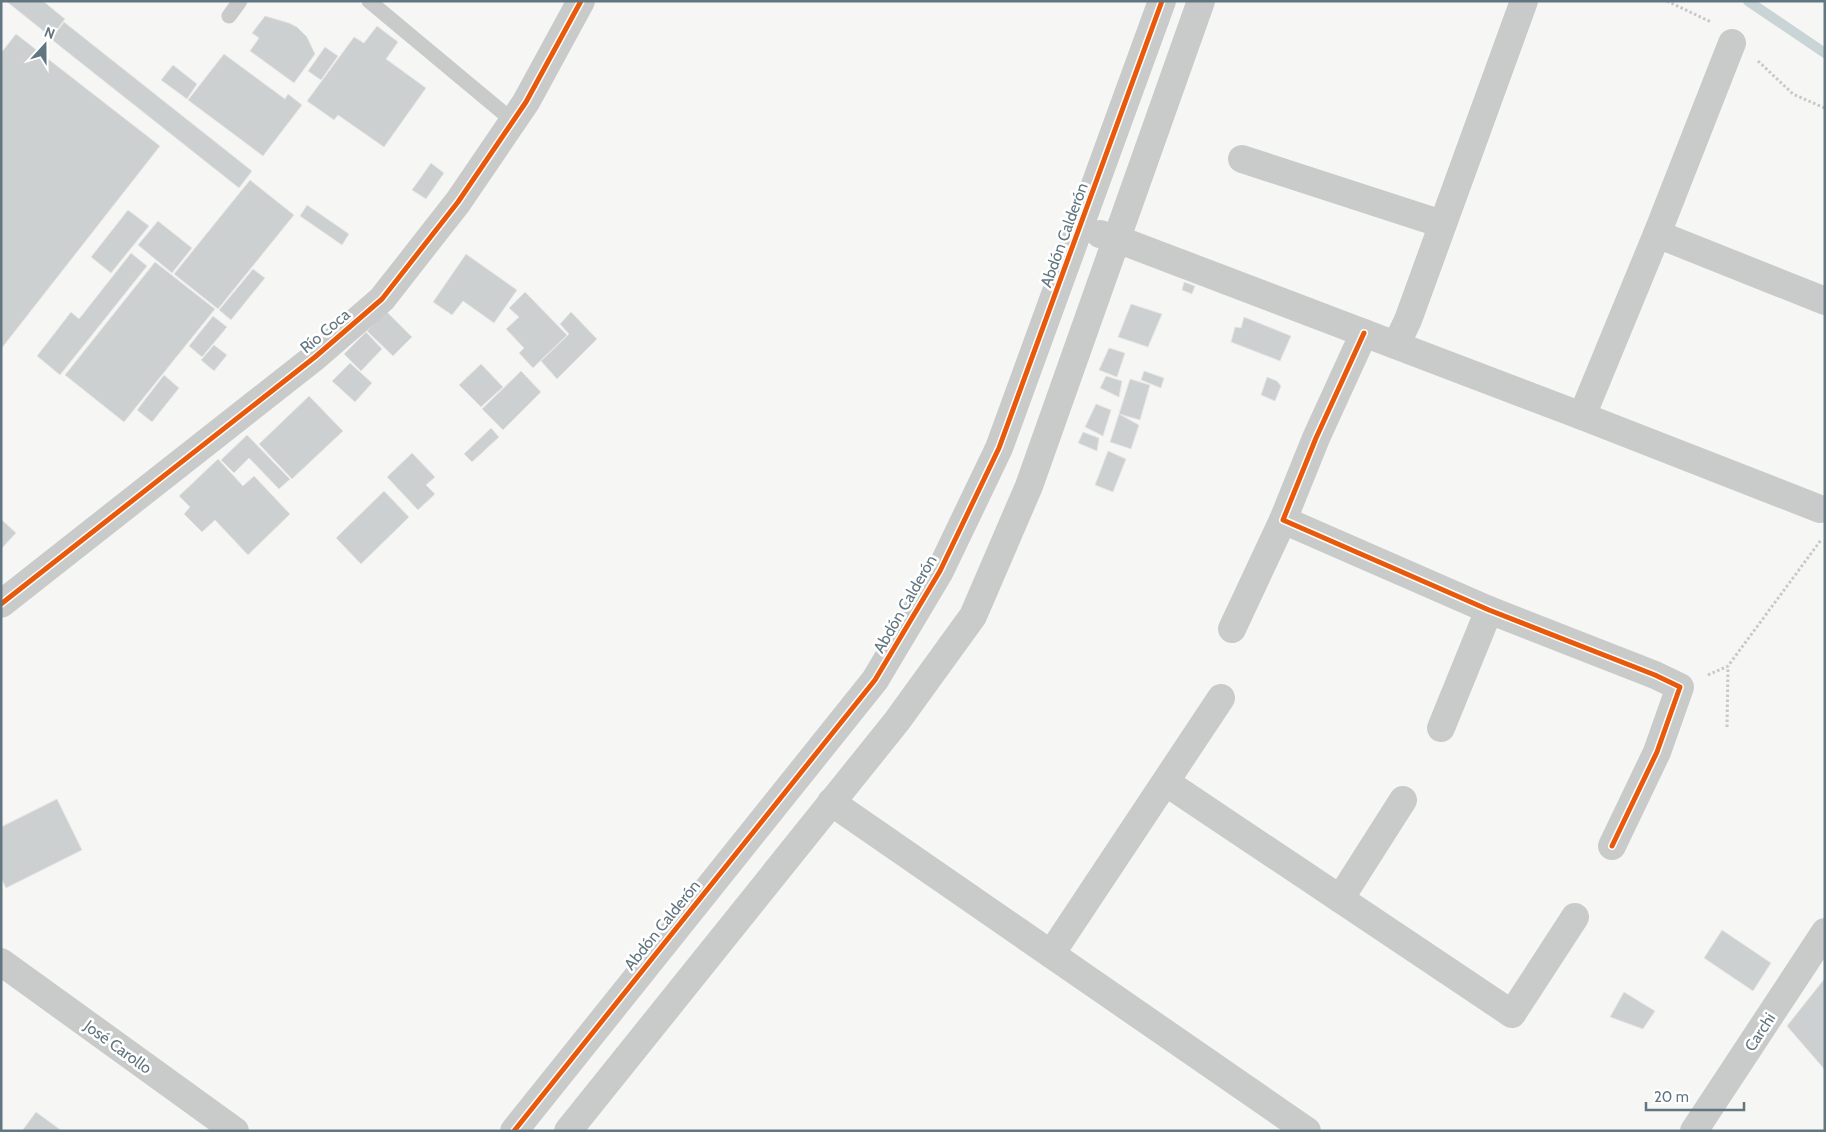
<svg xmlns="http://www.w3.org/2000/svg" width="1826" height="1132" viewBox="0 0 1826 1132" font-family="Cabin,sans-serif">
<rect width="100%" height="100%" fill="#f6f6f5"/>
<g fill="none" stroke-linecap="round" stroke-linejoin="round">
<polyline stroke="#c9d4d6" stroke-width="10" points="1748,1 1825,53"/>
</g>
<g fill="#cdd0d0" stroke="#e6e6e4">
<polygon points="6,1 43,1 65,19 51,37"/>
<polygon points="265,16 289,23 297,27 307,37 315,54 294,83 250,51 259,38 252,33"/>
<polygon points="64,22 252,171 239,188 51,39"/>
<polygon points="377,26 398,42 386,59 426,88 384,147 338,115 334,120 307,101 354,37 364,43"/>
<polygon points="16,34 160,146 1,349 1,53"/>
<polygon points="325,47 338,56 321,80 308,71"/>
<polygon points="224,54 285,99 288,94 302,105 263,156 188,100"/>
<polygon points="173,65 197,84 187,99 161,80"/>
<polygon points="431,163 444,173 426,199 412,190"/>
<polygon points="250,180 294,215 218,309 174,274"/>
<polygon points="307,205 349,234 342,245 300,216"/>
<polygon points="128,210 149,226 111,273 91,257"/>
<polygon points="158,221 192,248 172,273 138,245"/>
<polygon points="131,253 147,266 60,375 37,356 71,312 79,319"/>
<polygon points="466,254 517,290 494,323 463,301 452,315 433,302"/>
<polygon points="155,262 215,309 124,422 65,375"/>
<polygon points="253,269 265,278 231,320 219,310"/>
<polygon points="1184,282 1195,286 1192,294 1182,290"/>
<polygon points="525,292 567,335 533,368 519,353 524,348 506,329 519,317 509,308"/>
<polygon points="1131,304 1162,314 1148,347 1118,337"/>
<polygon points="386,311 412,337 393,356 367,331"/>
<polygon points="571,312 597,339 557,379 541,361 569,334 560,324"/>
<polygon points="213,316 227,327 202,357 189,346"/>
<polygon points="1244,317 1291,336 1280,361 1231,342 1235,327 1241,328"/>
<polygon points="366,332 382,349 361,371 344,354"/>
<polygon points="214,345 227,355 214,371 201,360"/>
<polygon points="1109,348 1125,353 1117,377 1099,370"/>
<polygon points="350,363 372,383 355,402 332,381"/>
<polygon points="481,364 503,387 481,407 459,385"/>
<polygon points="521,371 541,392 503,430 482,409"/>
<polygon points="1144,371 1164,378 1161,388 1141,380"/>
<polygon points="164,375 179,388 152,422 137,410"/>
<polygon points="1106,376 1122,381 1119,397 1100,388"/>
<polygon points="1267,377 1277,381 1281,386 1275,401 1261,395"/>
<polygon points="1130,379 1150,385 1140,420 1119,414"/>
<polygon points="309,396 343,431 292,479 259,444"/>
<polygon points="1096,404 1111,410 1103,436 1085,427"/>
<polygon points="1119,414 1139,425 1131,449 1110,442"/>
<polygon points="491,428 499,437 472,462 464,454"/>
<polygon points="1083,432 1099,438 1097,451 1078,443"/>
<polygon points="247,435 290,479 279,489 249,458 234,473 221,460"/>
<polygon points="1108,451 1126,459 1113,492 1095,485"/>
<polygon points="412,453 435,477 426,485 435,494 418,510 387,477"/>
<polygon points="218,459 243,486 254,476 290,514 248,555 215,520 202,532 184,514 190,507 179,496"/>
<polygon points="384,491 409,517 361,564 336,538"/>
<polygon points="1,519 16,533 1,549"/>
<polygon points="57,799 82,850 6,888 1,878 1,827"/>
<polygon points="1722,930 1771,963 1753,991 1704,958"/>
<polygon points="1825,978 1825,1070 1787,1026"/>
<polygon points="1624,992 1655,1011 1643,1029 1610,1017"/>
<polygon points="36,1112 62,1131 22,1131"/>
</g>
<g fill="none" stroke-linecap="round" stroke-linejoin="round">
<g stroke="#c7c8c9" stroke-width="3" stroke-dasharray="2.5 2.5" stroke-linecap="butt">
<polyline points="1667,1 1711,22"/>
<polyline points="1758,61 1793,94 1825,108"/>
<polyline points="1708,675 1728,666 1821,540"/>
<polyline points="1727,727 1728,666"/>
</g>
<g stroke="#c9cbcb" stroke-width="15">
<polyline points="369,1 513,121"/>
<polyline points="229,16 240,1"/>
</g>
<g stroke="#c9cbcb" stroke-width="28">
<polyline points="1242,159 1442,224"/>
<polyline points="1100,234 1117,239 1582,416 1820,509"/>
<polyline points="1657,234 1732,43"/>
<polyline points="1364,333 1316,438 1283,520 1489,610 1655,675 1680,687 1657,752 1612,846"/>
<polyline points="1396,345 1408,320 1524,1"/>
<polyline points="1582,416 1657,234 1825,301"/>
<polyline points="1,604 315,357 382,299 458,202 526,102 581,1"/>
<polyline points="1232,629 1283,520"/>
<polyline points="1441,728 1489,610"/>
<polyline points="1167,783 1512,1014 1575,917"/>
<polyline points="831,802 1307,1131"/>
<polyline points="1340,899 1403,800"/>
<polyline points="1051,954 1221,698"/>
<polyline points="1,962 235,1131"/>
<polyline points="514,1131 875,680 940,571 999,448 1162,1"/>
<polyline points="568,1131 897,721 973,616 1029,486 1201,1"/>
<polyline points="1694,1131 1825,932"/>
</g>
<g stroke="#fff" stroke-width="8">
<g id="cycleway">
<polyline points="1364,333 1316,438 1283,520 1489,610 1655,675 1680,687 1657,752 1612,846"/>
<polyline points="1,604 315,357 382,299 458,202 526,102 581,1"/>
<polyline points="514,1131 875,680 940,571 999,448 1162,1"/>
</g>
</g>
<use href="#cycleway" stroke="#e8590c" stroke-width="5"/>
</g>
<g text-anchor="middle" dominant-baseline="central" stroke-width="5" stroke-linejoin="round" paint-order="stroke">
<g font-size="16" fill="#617680" stroke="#fff">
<text transform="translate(1064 235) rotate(-70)">Abdón Calderón</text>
<text transform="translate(325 331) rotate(-40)">Río Coca</text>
<text transform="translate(905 604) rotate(-60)">Abdón Calderón</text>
<text transform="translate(662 925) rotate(-51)">Abdón Calderón</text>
<text transform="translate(1760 1032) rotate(-57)">Carchi</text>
<text transform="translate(118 1047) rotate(36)">José Carollo</text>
</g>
</g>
<rect width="1826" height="1132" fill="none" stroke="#617680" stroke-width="5"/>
<g transform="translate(45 45) rotate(21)" stroke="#ffffff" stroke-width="4" paint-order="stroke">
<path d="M0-4L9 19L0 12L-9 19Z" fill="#617680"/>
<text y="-8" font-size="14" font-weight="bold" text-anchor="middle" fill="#617680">N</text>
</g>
<path d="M1646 1102v8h98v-8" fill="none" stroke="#617680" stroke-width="2.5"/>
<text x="1654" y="1102" font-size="15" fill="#617680" stroke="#ffffff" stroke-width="4" paint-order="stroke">20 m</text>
</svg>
